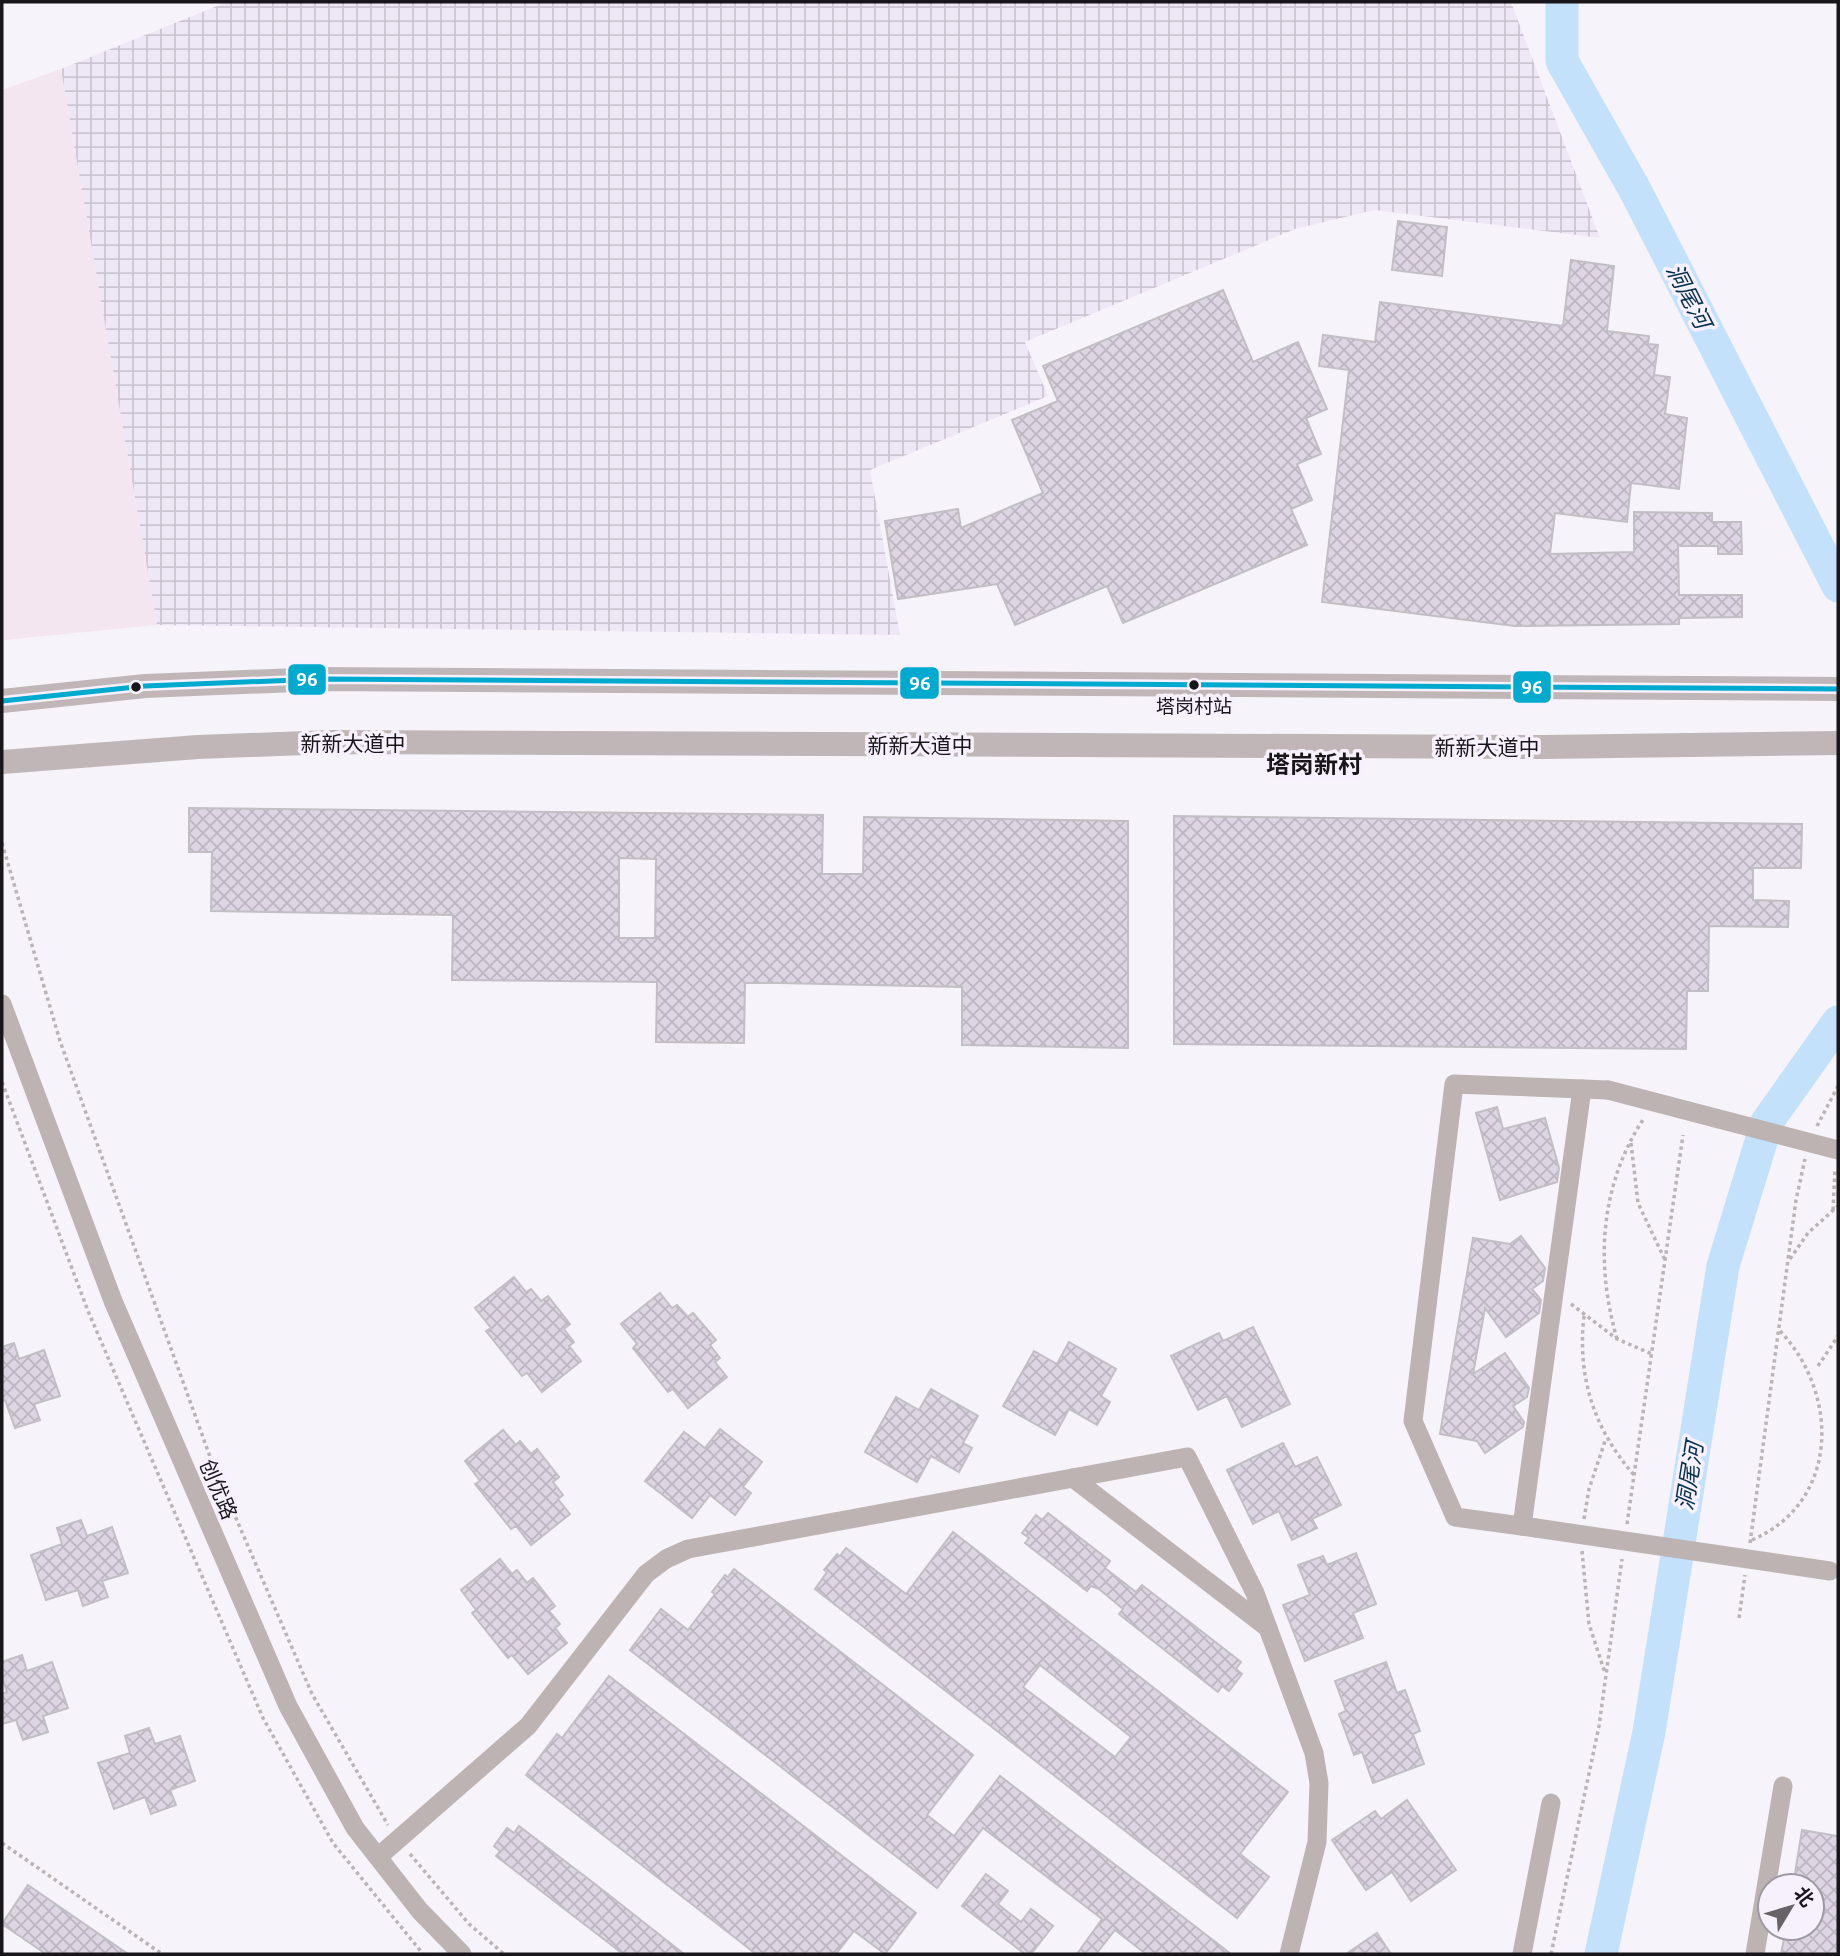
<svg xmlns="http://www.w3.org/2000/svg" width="1840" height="1956" viewBox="0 0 1840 1956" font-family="Ubuntu,'Noto Sans SC',sans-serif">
<defs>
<pattern id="industrial-grid" width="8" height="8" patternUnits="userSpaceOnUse" patternTransform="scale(1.75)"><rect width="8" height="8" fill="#eee7f5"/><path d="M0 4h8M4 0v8" fill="none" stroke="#ccc5d1"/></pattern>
<pattern id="building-cross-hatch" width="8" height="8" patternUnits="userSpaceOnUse" patternTransform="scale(1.75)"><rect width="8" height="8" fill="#ddd5e2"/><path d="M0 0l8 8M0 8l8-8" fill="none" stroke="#bdb6c1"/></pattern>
</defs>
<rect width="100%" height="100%" fill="#f7f3fa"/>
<polygon fill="#f4e6f0" points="61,69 157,625 4,640 2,638 2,90"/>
<polygon fill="url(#industrial-grid)" points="227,2 1511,2 1600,238 1374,210 1295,229 1025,342 1048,396 870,470 900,635 157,625 61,69"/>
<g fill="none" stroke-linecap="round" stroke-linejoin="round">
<g stroke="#c4e1fc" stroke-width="33">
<polyline points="1562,2 1562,61 1635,190 1838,586"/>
<polyline points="1601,1954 1649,1732 1723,1266 1767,1122 1838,1022"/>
</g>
</g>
<g fill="url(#building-cross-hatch)" stroke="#c2bfc4" stroke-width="2" fill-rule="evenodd">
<polygon points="1398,221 1447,227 1442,276 1392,270"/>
<polygon points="1571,260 1614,266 1607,331 1649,336 1648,344 1658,345 1654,375 1670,377 1665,414 1687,418 1679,489 1631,483 1627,522 1555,513 1550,554 1634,552 1634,512 1712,513 1712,522 1741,522 1742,554 1718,554 1718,546 1678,546 1679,595 1742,595 1742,617 1679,618 1679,624 1515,626 1322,602 1349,370 1319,366 1323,335 1375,342 1380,302 1563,326"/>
<polygon points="1223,290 1253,362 1298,342 1327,409 1306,418 1321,454 1297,464 1312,500 1291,509 1307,545 1123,623 1107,586 1015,625 997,584 898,599 885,521 958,509 961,528 1043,493 1012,420 1058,401 1043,366"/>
<path d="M189 808 823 815 822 874H863L864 817 1128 821V1048L962 1045V987L779 983H745L744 1043 656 1042 657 982 452 980 453 915 211 911 212 852H189ZM619 858 656 859 655 938H619Z"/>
<polygon points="1174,816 1802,824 1801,868 1753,868 1753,900 1789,901 1788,927 1709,926 1708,991 1687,991 1686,1049 1174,1044"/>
<polygon points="1497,1107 1503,1129 1545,1118 1559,1168 1557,1182 1500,1200 1476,1113"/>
<polygon points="1521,1236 1545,1268 1543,1281 1532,1289 1541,1300 1539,1313 1506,1337 1485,1308 1473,1374 1505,1353 1529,1388 1527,1397 1513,1406 1524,1422 1523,1427 1485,1453 1477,1441 1440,1434 1458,1326 1473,1238 1510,1244"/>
<polygon points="514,1277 526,1292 531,1289 541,1301 548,1296 570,1324 564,1329 574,1342 569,1346 581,1361 542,1392 527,1373 522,1376 486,1331 491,1328 475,1308"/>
<polygon points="660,1293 672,1308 677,1305 688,1317 693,1313 716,1340 710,1345 720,1358 715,1362 727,1377 688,1408 673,1389 668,1392 633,1348 637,1344 621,1324"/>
<polygon points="1253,1327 1290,1404 1242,1427 1227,1396 1198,1410 1171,1356 1219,1333 1223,1341"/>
<polygon points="1069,1342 1116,1369 1101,1396 1110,1402 1097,1425 1069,1409 1055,1435 1003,1406 1034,1351 1057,1364"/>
<polygon points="14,1343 19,1359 44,1350 60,1396 34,1404 40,1420 15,1428 5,1400 2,1401 2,1347"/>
<polygon points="931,1389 978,1416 963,1443 972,1448 959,1472 931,1456 917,1482 865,1452 896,1397 919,1410"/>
<polygon points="720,1429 762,1462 743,1487 751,1493 735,1515 710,1495 692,1518 645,1481 684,1432 705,1448"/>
<polygon points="503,1430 516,1445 520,1441 531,1454 537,1449 559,1477 553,1482 563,1495 558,1499 570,1514 531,1545 516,1526 511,1529 475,1484 480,1481 465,1461"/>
<polygon points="1283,1443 1295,1467 1317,1457 1341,1505 1312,1519 1317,1528 1292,1540 1279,1511 1253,1524 1227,1470"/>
<polygon points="1048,1513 1110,1561 1105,1568 1136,1592 1142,1585 1241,1662 1236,1669 1242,1674 1229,1691 1222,1686 1218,1692 1119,1614 1123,1609 1099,1589 1091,1586 1087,1591 1025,1543 1029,1538 1022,1533 1036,1515 1042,1520"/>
<polygon points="81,1520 87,1536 112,1527 128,1573 102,1581 108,1597 83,1606 78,1590 46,1600 31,1555 62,1544 57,1528"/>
<path d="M953 1532 1288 1792 1240 1854 1269 1877 1237 1918 815 1589 827 1572 824 1570 837 1554 840 1556 846 1548 906 1594ZM1040 1665 1131 1737 1115 1757 1023 1687Z"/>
<polygon points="1356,1553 1376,1604 1353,1613 1363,1638 1305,1661 1283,1605 1310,1595 1298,1565 1323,1556 1327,1565"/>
<polygon points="500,1559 512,1574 517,1570 527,1583 533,1578 555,1606 549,1611 560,1624 555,1628 567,1643 528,1674 512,1655 508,1658 472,1613 476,1610 461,1590"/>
<polygon points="734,1569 973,1755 927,1815 954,1836 1000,1776 1231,1954 1146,1954 1115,1930 1096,1954 1077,1954 1102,1919 983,1828 937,1888 630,1650 661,1609 688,1630 715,1594 712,1592 725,1575 728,1577"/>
<polygon points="22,1655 27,1671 52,1662 68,1708 43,1716 48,1732 23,1740 16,1720 2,1724 2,1694 7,1692 2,1677 2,1662"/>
<polygon points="1386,1662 1397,1693 1405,1690 1420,1731 1413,1734 1424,1764 1373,1783 1362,1752 1354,1755 1339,1714 1346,1711 1335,1681"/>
<polygon points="609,1676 916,1913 885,1954 854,1931 836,1954 756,1954 526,1775 557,1734 562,1738"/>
<polygon points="149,1728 155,1744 180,1736 195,1781 170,1790 176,1805 151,1814 145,1797 114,1809 98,1763 130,1753 125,1736"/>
<polygon points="1407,1800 1456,1870 1411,1901 1392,1872 1366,1890 1332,1840 1375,1811 1381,1819"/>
<polygon points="519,1826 595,1884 684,1954 623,1954 558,1904 496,1856 500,1851 494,1846 507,1828 514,1833"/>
<polygon points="1802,1830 1838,1836 1838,1954 1781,1954 1786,1928 1812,1928 1812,1886 1793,1886"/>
<polygon points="986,1874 1008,1891 998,1904 1009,1913 1021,1922 1031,1909 1053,1926 1031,1954 1025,1954 962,1906"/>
<polygon points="28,1885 128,1954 46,1954 2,1924"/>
<polygon points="1377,1933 1391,1954 1346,1954"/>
</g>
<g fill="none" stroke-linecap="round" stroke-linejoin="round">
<g stroke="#bab4b6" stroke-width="3.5" stroke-dasharray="3.5 3.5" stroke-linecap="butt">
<polyline points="2,843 60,1041 213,1465 312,1694 388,1825"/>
<polyline points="2,1082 88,1311 263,1718 333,1843 423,1954"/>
<polyline points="1817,1126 1838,1086"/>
<polyline points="1631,1143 1638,1203 1665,1260"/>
<polyline points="1833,1210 1835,1169"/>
<polyline points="1790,1259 1808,1233 1838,1206"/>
<polyline points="1571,1304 1617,1339 1652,1354"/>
<path d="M1584 1316C1577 1377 1594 1429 1634 1475"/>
<path d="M1617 1339C1595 1263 1600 1185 1644 1118"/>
<polyline points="1818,1366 1838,1336"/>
<polyline points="1584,1519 1589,1489 1606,1438"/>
<polyline points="1627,1524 1683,1135"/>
<path d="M1752 1540C1840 1502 1840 1393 1779 1330"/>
<polyline points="1750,1543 1796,1200 1805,1159"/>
<polyline points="1582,1551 1589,1624 1605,1673"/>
<polyline points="1739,1618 1745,1575"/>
<polyline points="2,1843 162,1954"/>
<polyline points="410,1854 469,1924 504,1954"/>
<polyline points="1551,1954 1599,1726 1622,1559"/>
</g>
<g stroke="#bdb3b3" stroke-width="19">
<polyline points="2,1004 113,1301 288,1706 355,1828 420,1911 462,1954"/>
<polyline points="1073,1478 1268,1628"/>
<polyline points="1522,1526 1582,1089"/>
<polyline points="1536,1528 1455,1517 1413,1421 1454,1084 1608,1090"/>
<polyline points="378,1857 528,1726 646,1574 666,1559 688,1549 1187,1457 1255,1593 1314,1753 1319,1783 1317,1842 1289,1954"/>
<polyline points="1522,1954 1551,1803"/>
<polyline points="1755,1954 1783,1786"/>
</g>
<g stroke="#c0b6b7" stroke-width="24">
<polyline points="2,701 145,686 321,679 1838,689"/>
<polyline points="2,762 198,747 331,742 1543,747 1838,743"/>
</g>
<g stroke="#bdb3b3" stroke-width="19">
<polyline points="1608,1090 1838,1150"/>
<polyline points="1536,1528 1830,1571"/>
</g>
<g stroke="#f7f0fd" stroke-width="10">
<polyline id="bus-1" points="2,701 145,686 321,679 1838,689"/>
</g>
<use href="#bus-1" stroke="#00a9ce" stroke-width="5"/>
</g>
<g fill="#19161b" stroke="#f7f0fd" stroke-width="2.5">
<circle cx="1194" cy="685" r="6"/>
<circle cx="136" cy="687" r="6"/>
</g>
<g text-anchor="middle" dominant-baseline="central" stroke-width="7" stroke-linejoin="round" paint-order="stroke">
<g font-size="19" fill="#19161b" stroke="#f7f0fd">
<text x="1194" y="706">塔岗村站</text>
</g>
<g font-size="21" fill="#19161b" stroke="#f7f0fd">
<text x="353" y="743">新新大道中</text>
<text x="920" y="745">新新大道中</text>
<text x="1487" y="747">新新大道中</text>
<text transform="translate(219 1489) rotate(67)">创优路</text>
</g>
<g font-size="23" font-style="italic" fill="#06314e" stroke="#f7f0fd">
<text transform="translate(1689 296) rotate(63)">洞尾河</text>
<text transform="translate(1689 1476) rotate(-81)">洞尾河</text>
</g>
<g font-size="24" font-weight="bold" fill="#19161b" stroke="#f7f0fd">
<text x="1314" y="764">塔岗新村</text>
</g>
</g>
<g stroke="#f7f0fd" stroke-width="2.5">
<rect x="287" y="663" width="40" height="33" rx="7" fill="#00a9ce"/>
<rect x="899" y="666" width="41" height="34" rx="7" fill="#00a9ce"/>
<rect x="1512" y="670" width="40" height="34" rx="7" fill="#00a9ce"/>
</g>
<g font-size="19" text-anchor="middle" font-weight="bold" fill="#fff">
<text x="307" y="686">96</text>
<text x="920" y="690">96</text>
<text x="1532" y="694">96</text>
</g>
<rect width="1840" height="1956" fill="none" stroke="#19161b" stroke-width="7"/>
<g transform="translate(1791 1907) rotate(52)"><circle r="33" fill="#f7f0fd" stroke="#9e99a3" stroke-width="2"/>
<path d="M0-5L12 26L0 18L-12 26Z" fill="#676369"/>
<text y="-10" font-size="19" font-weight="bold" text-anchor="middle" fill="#19161b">北</text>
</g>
</svg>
